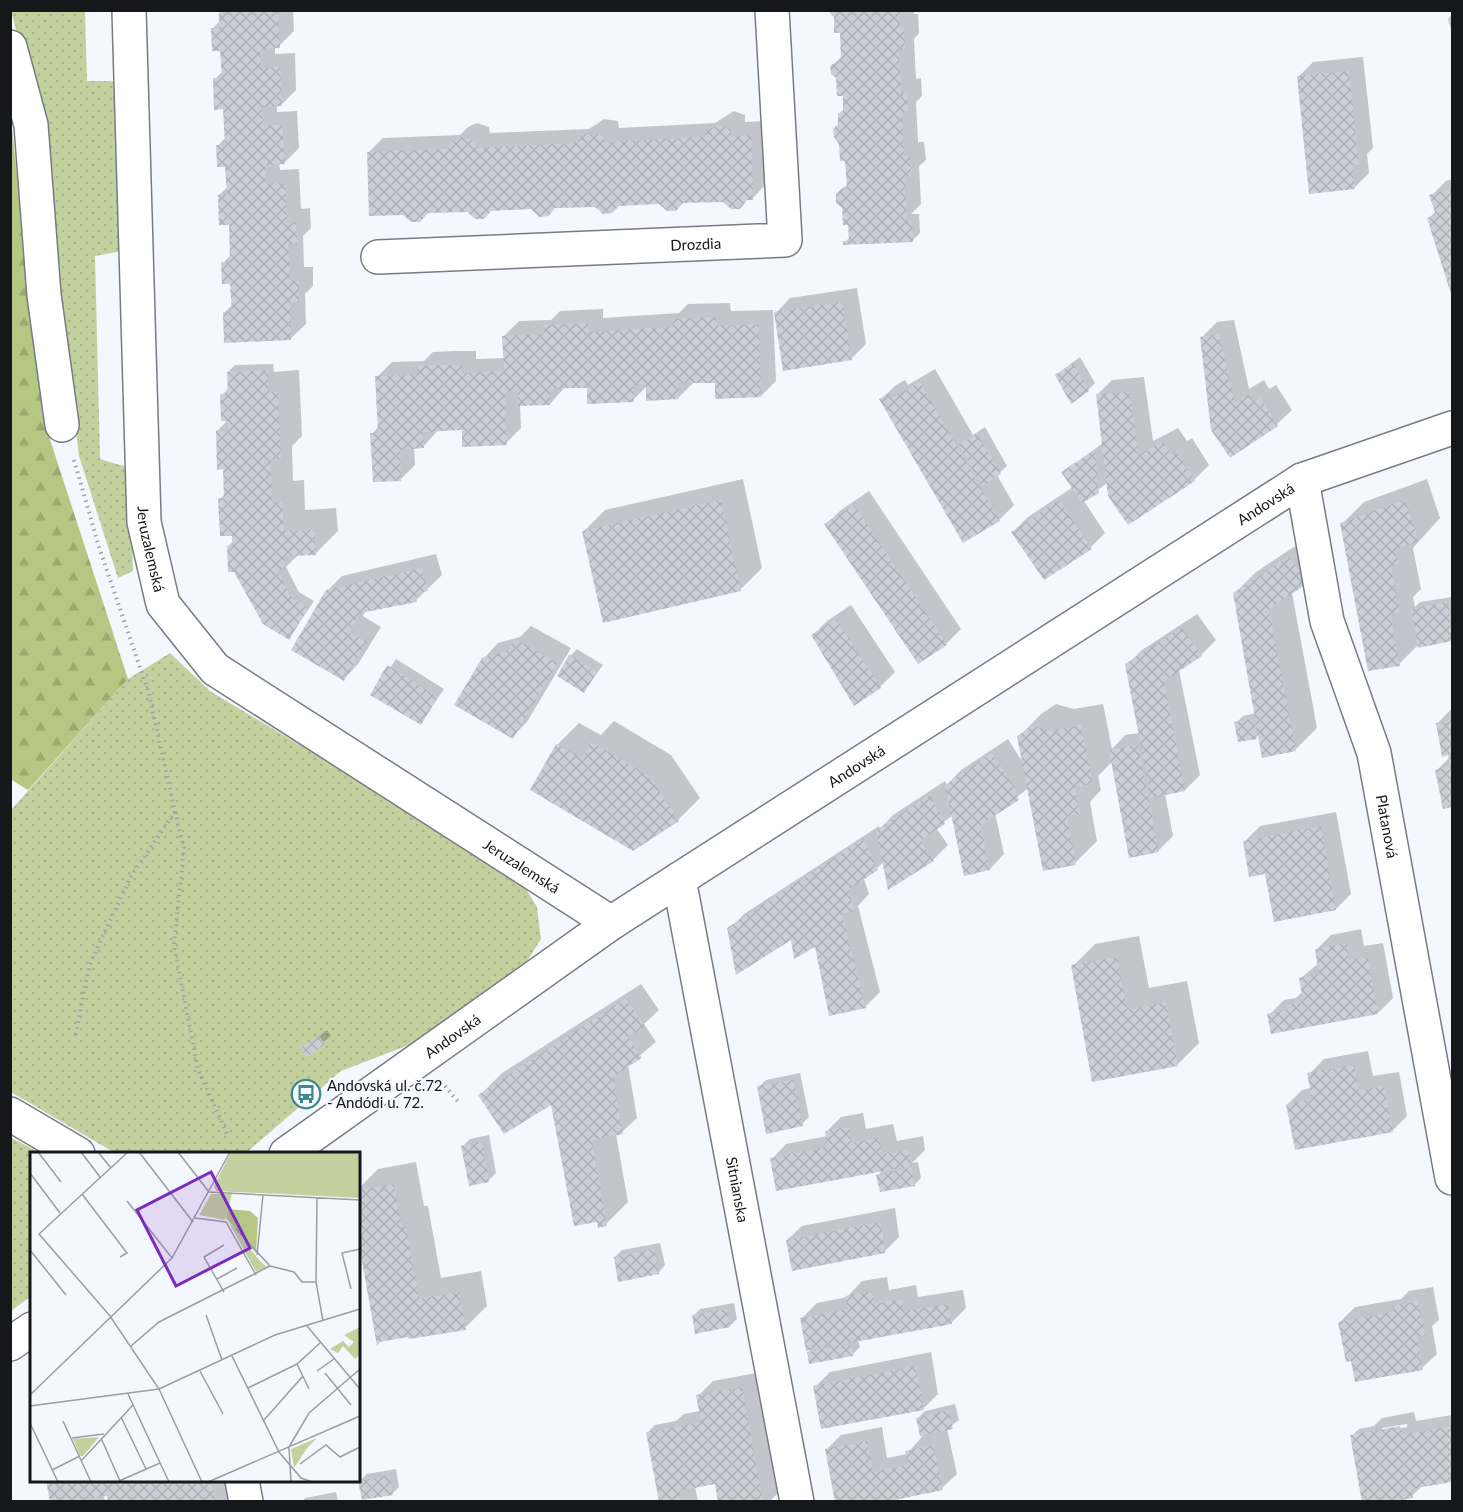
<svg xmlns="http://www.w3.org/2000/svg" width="1463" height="1512" viewBox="0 0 1463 1512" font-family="Lato,sans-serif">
<defs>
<pattern id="grass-dots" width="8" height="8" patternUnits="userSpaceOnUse" patternTransform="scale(1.5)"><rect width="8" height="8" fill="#c2d19d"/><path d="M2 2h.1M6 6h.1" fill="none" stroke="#a6b387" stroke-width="1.8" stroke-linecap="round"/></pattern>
<pattern id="forest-firs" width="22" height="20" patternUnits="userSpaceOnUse" patternTransform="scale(1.5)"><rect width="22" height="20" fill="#b5c782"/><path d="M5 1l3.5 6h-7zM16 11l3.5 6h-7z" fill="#9baa70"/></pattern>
<pattern id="building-cross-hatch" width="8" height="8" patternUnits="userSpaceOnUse" patternTransform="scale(1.5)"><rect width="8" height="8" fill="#ccced7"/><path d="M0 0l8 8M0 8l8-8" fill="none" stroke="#aeb0b8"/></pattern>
</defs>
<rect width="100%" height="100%" fill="#f5f7ff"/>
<g fill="url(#grass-dots)">
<polygon points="11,11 85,11 87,81 115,81 122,251 95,256 100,459 130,468 133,571 118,578 79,456 35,98"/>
<polygon points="170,653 210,691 518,876 537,907 541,939 521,971 409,1045 341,1071 246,1153 115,1153 11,1092 11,810 128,679"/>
<polygon points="10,1137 40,1153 32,1154 31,1296 11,1311"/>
</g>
<polygon fill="url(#forest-firs)" points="10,110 43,418 128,679 28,790 10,779"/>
<g fill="#0003" fill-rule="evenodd">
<polygon points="220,10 293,10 294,31 279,46 275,47 275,54 295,53 296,90 281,105 277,105 277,112 297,111 299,148 284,163 279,163 280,170 299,169 301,209 310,208 311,228 303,236 304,267 313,267 313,286 305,294 306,324 291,338 224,313 233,304 232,283 223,263 232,254 230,224 219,195 228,187 227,166 218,146 226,137 225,107 215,79 223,71 222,49 212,29 220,21"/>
<polygon points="830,10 914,10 914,14 918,14 919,33 914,39 916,79 921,78 922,96 916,102 918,142 924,142 926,160 919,166 921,204 911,214 919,214 920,233 913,240 845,242 850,237 849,222 837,194 848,184 840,124 840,113 845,108 844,95 832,66 843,55 842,31"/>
<polygon points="1452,14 1452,33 1448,19"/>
<polygon points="1363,57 1373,148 1367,154 1369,173 1354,188 1298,77 1313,62"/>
<polygon points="734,111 745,115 745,122 765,121 767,183 753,198 467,211 368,153 383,138 460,135 468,127 477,123 489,127 490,133 589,129 604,119 618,121 619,128 715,123"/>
<polygon points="1452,179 1452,294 1429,218 1436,211 1431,196 1446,181"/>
<polygon points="857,288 866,344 851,359 774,315 790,298"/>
<polygon points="730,303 731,311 773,310 776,381 761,396 716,381 693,383 678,398 647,386 633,400 588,387 565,387 550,404 520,404 521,428 506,443 464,428 438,430 423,447 414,447 415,465 401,479 372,434 379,426 377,377 392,362 424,361 433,352 455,351 476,351 476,359 505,358 504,336 519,321 551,320 560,311 603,309 603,318 679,313 688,304"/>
<polygon points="1234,320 1249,389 1264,380 1269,389 1276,385 1292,410 1277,424 1230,456 1202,337 1217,322"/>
<polygon points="1080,357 1095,383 1088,390 1056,375"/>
<polygon points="273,364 274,372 299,370 302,436 292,446 293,481 304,480 305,510 336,508 338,531 316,553 299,554 286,567 299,592 314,601 289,638 228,546 234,541 233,534 220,499 226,493 225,468 217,431 229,419 222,395 229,388 228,372 235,365"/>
<polygon points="935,369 973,435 985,427 1007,466 997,475 1014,505 999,520 963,540 881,399 896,385 905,380 908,385"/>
<polygon points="1144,377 1153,441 1178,428 1187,441 1192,438 1209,465 1194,480 1128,523 1108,482 1084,501 1105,533 1091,547 1013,532 1028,517 1073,487 1063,472 1103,443 1097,395 1112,380"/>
<polygon points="743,479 762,568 740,590 583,532 605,510"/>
<polygon points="1427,479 1440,518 1413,548 1421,589 1413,597 1415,607 1420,602 1452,597 1452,640 1419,644 1399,664 1342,524 1364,502"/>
<polygon points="869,491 961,629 946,644 826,524 841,510"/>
<polygon points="1312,535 1329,560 1292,593 1317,728 1295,750 1260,734 1256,737 1236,723 1243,716 1256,713 1234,594 1256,572"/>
<polygon points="436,554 442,575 416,600 366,610 363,616 381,627 358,664 344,679 327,591 342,576"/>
<polygon points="851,605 895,672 880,687 813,635 827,621"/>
<polygon points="1197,614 1216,640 1201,655 1179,670 1200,775 1185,790 1165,794 1173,836 1158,851 1112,762 1098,776 1101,790 1090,802 1097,841 1075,863 1029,788 995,813 1004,854 990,869 953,815 936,828 948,845 933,860 889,888 884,862 864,879 869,894 858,906 880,992 865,1007 816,945 792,938 729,929 744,914 879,826 880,829 893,815 945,781 947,785 961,770 1008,739 1025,766 1019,737 1041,714 1056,704 1074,709 1103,704 1112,749 1125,735 1140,733 1127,665 1142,650"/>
<polygon points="531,626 571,648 527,722 512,737 483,659 498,643 520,637"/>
<polygon points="577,649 603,665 584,691 570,656"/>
<polygon points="396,659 444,689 421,723 372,695"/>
<polygon points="1452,708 1452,805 1444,807 1437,770 1450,757 1438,723"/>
<polygon points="614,721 671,755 700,798 678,820 557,745 579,723 601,735"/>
<polygon points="1336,812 1351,894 1336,909 1245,841 1260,826"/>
<polygon points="1361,929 1364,946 1383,943 1393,998 1378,1013 1269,1015 1284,1000 1296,998 1303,991 1301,978 1319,963 1316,950 1331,935"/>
<polygon points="1139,936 1149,988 1187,981 1199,1043 1177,1065 1073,966 1095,944"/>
<polygon points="641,984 659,1010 644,1024 656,1042 628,1065 637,1118 622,1132 616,1134 628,1202 606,1224 552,1102 480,1095 502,1073"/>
<polygon points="327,1030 331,1036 307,1055 302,1049"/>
<polygon points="1368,1051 1373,1076 1399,1072 1407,1116 1392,1131 1288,1104 1302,1090 1311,1088 1309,1074 1324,1059"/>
<polygon points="800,1073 809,1117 802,1124 759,1087 766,1080"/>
<polygon points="863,1113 866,1129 893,1124 897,1141 923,1136 925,1150 912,1163 918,1162 921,1178 914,1185 878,1175 884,1169 772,1159 786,1144 827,1136 826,1132 841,1117"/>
<polygon points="489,1135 496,1173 489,1180 463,1146 470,1139"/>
<polygon points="416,1162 424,1206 428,1206 441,1278 481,1271 487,1306 465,1328 409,1335 383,1340 378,1343 360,1236 363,1232 358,1189 378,1169"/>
<polygon points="895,1208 899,1237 885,1251 787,1240 802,1226"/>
<polygon points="660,1243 665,1265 658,1273 615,1257 622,1250"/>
<polygon points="887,1277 889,1290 916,1285 918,1297 963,1290 966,1308 951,1323 858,1340 860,1347 853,1354 808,1353 814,1348 802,1318 817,1303 847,1297 862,1281"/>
<polygon points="1433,1287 1439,1320 1432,1326 1437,1354 1422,1368 1352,1359 1340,1322 1355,1307 1401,1299 1409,1291"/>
<polygon points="734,1303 737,1319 730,1326 693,1316 700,1309"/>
<polygon points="931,1352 938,1394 923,1409 815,1387 830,1372"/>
<polygon points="756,1373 779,1492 769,1502 720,1502 716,1483 695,1486 698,1502 661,1502 648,1432 655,1425 676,1421 684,1414 700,1411 698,1396 713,1381"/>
<polygon points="955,1404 959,1420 947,1429 957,1474 942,1488 878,1502 826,1450 841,1435 882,1427 887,1458 907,1454 925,1433 917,1419 925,1411"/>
<path d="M1414 1412 1416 1421 1452 1415V1480L1423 1485 1412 1496 1352 1436 1359 1429 1374 1426 1382 1418ZM1407 1424V1427L1382 1431V1428Z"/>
<polygon points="396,1469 399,1487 392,1494 359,1482 367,1474"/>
<polygon points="48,1480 237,1480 238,1487 224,1502 110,1502 108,1494 104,1495 105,1502 52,1502"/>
<polygon points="336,1492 338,1502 302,1502 305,1498"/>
</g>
<g fill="url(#building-cross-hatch)">
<polygon points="219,10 278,10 280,48 260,49 261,68 280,67 282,106 262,107 263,126 282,125 285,164 265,165 265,184 285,183 287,223 296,222 297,244 288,244 290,281 299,281 299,302 291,302 291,340 224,343 223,312 232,312 230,284 222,284 221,262 230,262 229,225 219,225 218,195 227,194 225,167 217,167 216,145 225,145 223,109 214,110 213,78 222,78 220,51 212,51 211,28 219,28"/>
<polygon points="827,10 899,10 900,28 904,29 905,50 899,50 901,93 907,92 908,112 902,113 904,156 910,157 911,176 905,177 907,221 912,220 913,242 843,245 843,241 849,241 848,225 843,225 842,208 836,203 836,194 842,188 847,188 845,161 840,161 839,144 834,137 833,129 838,124 838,113 843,113 843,96 837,96 836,78 831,74 830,66 841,59 840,33 834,33 834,17"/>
<polygon points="1349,71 1359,165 1352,165 1355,189 1309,194 1297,76"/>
<polygon points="718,125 731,129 731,136 751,135 753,200 747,200 740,209 731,209 723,202 683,203 676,211 667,211 659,204 619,206 612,213 603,214 595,207 555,208 549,216 539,217 531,209 491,211 484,219 475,219 467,212 428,213 420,222 411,222 403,215 369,216 367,152 449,149 451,142 462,137 475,141 476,148 579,143 579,137 588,133 603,136 604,142 706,137 705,131"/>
<polygon points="1452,189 1452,297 1427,218 1436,215 1429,195"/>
<polygon points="842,302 852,360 783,371 774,312"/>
<polygon points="716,317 717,326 759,324 761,397 715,399 715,383 678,383 679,399 646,401 646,385 633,385 634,402 587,404 587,388 569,388 550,390 550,405 518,406 517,391 505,391 507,445 462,447 462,430 423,432 424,448 400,450 401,481 373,482 370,433 378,433 375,376 417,375 417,366 440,365 462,365 462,373 504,371 502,336 544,334 544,325 588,323 589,332 673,327 672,319"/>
<polygon points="1219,334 1235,403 1248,394 1254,403 1260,398 1278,426 1230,458 1211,430 1200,337"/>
<polygon points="1073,363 1089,391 1071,404 1055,375"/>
<polygon points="268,370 269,392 278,392 281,459 270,460 272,502 282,502 284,531 315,530 315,533 316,555 284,556 285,569 277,570 292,599 308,608 289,640 263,624 234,572 228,572 227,546 232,545 232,536 220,536 218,498 224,498 223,469 217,470 216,431 228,431 227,421 221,421 220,394 228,394 227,372"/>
<polygon points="920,382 1000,521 963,543 879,399 890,393 892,398"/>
<polygon points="1130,392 1138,455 1163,442 1171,455 1177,452 1195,481 1128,525 1108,496 1096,394"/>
<polygon points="977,433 1001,474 982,486 959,445"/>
<polygon points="1095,450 1099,493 1082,503 1061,472"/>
<polygon points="721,500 741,591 603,623 582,531"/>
<polygon points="1059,500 1092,549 1044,580 1011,532"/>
<polygon points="1405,500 1419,541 1394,550 1399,564 1391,567 1400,613 1390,614 1400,666 1368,671 1340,523"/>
<polygon points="854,505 947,645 918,664 824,524"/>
<polygon points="1289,556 1308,583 1269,609 1296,751 1262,758 1233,593"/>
<polygon points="422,568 428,591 415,594 417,602 360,613 349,632 367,642 344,681 291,650 326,590"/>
<polygon points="1448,602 1452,641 1418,648 1411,609"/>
<polygon points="836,619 881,688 854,706 811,635"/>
<polygon points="1182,627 1202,656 1164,681 1185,791 1151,798 1125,664"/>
<polygon points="515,639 557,663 513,739 454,705 482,658 509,650"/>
<polygon points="569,655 597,672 584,693 557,676"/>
<polygon points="387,665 438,697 421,725 370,695"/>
<polygon points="1253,719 1257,739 1238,742 1234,722"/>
<polygon points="1452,720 1452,807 1443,809 1435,770 1451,766 1448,755 1442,757 1436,723"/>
<polygon points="1081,725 1093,784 1075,787 1080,814 1067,816 1076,865 1043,871 1017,736 1033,726 1051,731"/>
<polygon points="591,742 649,776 679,821 633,851 530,790 556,744 582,758"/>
<polygon points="1138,745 1159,852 1129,858 1109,750"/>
<polygon points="992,753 1014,787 1019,800 980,825 990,870 964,876 945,785"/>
<polygon points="930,795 945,824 920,841 934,861 888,890 876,830"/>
<polygon points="1321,826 1336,910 1274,922 1265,874 1249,877 1243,841"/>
<polygon points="863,839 878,870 848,890 855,911 842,914 866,1008 829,1016 815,947 794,959 791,940 736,975 727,928"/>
<polygon points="1347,943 1349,960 1368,957 1378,1014 1271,1034 1267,1014 1289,1010 1288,1004 1303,1001 1299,978 1319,974 1315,949"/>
<polygon points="1117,957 1127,1010 1166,1002 1178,1066 1092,1082 1071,965"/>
<polygon points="626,998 645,1026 628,1037 642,1058 613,1076 623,1134 592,1140 607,1226 598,1228 597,1222 574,1226 551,1105 504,1134 478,1095"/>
<polygon points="319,1036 325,1044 306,1057 300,1048"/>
<polygon points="1354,1065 1359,1090 1384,1086 1393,1132 1295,1150 1286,1104 1312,1099 1307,1073"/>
<polygon points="794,1080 803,1126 766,1134 757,1086"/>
<polygon points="849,1127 851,1143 879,1138 882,1155 908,1150 911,1166 776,1191 770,1158 827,1147 825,1131"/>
<polygon points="482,1141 489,1182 469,1186 461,1146"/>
<polygon points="911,1168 915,1186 880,1192 876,1175"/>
<polygon points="394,1184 402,1228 406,1227 419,1299 459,1292 466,1330 409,1339 408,1337 380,1342 377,1346 358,1238 362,1235 358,1190"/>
<polygon points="881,1222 885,1253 792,1271 786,1240"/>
<polygon points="654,1249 659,1274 618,1282 614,1257"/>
<polygon points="872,1291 874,1304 902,1299 904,1311 948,1304 952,1324 806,1351 800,1318 848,1309 845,1296"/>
<polygon points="1418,1301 1425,1336 1417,1337 1423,1370 1355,1382 1351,1361 1346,1362 1338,1322 1393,1312 1393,1306"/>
<polygon points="727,1309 730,1327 695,1334 692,1315"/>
<polygon points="851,1344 853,1356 809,1364 807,1352"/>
<polygon points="916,1366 924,1410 821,1429 813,1386"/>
<polygon points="742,1387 763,1502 718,1502 715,1484 679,1491 681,1502 659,1502 646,1432 701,1422 696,1395"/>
<polygon points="949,1410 953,1429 920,1436 916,1418"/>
<polygon points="1400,1426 1402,1435 1452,1426 1452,1482 1411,1489 1413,1498 1391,1502 1362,1502 1350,1435"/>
<polygon points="867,1441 873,1472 908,1465 905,1451 933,1445 943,1490 885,1502 835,1502 825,1449"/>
<polygon points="389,1475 393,1495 362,1500 358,1481"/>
<polygon points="46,1480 211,1480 215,1502 108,1502 107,1496 88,1498 88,1502 50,1502"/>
</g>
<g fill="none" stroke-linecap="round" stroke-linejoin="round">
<g stroke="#797b84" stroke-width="36">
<g id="street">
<path id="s1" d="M129 10 144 522 163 604 215 669 611 923"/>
<polyline points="10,47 31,125 44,295 62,425"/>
<path id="s2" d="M378 257 785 240 772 10"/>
<path id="s3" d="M1302 480 1327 621 1374 753 1452 1178"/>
<path id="s4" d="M679 879 797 1502"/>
<polyline points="10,1114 78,1154"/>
<path id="s5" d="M286 1154 611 923 1302 480 1452 428"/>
<polyline points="10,1344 32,1329"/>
<polyline points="242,1480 246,1502"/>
</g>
</g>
<g stroke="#9fa1a7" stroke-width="4" stroke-dasharray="1.5 4.5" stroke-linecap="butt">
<polyline points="74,460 99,547 149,694 175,812 130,878 89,966 75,1038"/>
<polyline points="175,812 184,848 174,946 198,1069 227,1134"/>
<polyline points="445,1086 460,1104"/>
</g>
<use href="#street" stroke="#fff" stroke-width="33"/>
</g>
<defs>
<g id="bus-ring" transform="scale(1.5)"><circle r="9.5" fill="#f5f7ff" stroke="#418886" stroke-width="1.5"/><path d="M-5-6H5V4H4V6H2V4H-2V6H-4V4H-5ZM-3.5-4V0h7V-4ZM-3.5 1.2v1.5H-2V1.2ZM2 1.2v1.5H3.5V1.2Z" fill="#418886"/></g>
</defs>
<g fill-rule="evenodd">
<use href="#bus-ring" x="306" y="1094"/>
</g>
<g text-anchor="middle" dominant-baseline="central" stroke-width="4.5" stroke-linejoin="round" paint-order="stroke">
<g font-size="15" fill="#16171a" stroke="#f5f7ff">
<text stroke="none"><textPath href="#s2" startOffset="318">Drozdia</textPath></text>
<text stroke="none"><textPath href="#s5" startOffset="1176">Andovská</textPath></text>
<text stroke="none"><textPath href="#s1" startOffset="540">Jeruzalemská</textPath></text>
<text stroke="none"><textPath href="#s5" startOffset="690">Andovská</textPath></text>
<text stroke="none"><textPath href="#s3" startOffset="358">Platanová</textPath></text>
<text stroke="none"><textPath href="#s1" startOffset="1044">Jeruzalemská</textPath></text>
<text stroke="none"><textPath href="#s5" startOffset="204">Andovská</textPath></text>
<text stroke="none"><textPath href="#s4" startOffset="316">Sitnianska</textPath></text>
</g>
<g font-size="15" fill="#16171a" stroke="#f5f7ff" text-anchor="start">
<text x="327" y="1085">Andovská ul. č.72<tspan x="327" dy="17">- Andódi u. 72.</tspan></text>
</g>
</g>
<g transform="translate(30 1152)">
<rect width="330" height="330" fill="#f5f7ff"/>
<path d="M201 0H330V46L186 39 184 34ZM181 42H202L195 68 169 63ZM199 71 204 75 229 108 237 115 226 120ZM330 175V202L325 207 313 194 308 201 300 197 313 189 319 195 324 190 314 183ZM69 285 53 304H50L43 287ZM287 286 277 296 264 316 261 297Z" fill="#c2d19d"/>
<path d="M198 57 220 59 228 66 226 101 196 66Z" fill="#b5c782"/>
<path fill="none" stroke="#9c9da3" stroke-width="1.5" d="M8 0 31 30M51 0 70 25M68 0 81 16M98 0 9 82 80 164 129 237 172 330M109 0 163 70M148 0 179 40M0 21 30 61M179 40 330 48M52 42 97 101 90 105M287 46 286 130 293 169M97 49 142 106M165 66 196 70 226 123M206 77 240 114 264 120 272 130H286M194 93 174 105 194 140M0 98 36 143M227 103 233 43M187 127 207 116M321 137 312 101 330 97M176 163 192 208M277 174 330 237M101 194 129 170 240 114M202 204 249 300 271 326 282 330M267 212 279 237M170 219 193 262M287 219 304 207M295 221 321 253M218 236 267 212 290 191M98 242 139 330M0 243 142 106 200 0M0 254 129 237 245 183 330 157M91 265 116 317M234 268 273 224M33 269 61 330M0 271 28 330M42 286 74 282M71 286 90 329M259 295 279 261 330 217M259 295 261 330M52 308 103 253M270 312 296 293 310 305 330 295M22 318 50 304M89 329 130 311M178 330 330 264"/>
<path fill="#7b2cbf" fill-opacity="0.15" stroke="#7b2cbf" stroke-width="3" d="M181 20 220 96 146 134 107 58Z"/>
<rect width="330" height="330" fill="none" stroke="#16171a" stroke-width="3"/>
</g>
<rect width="1463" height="1512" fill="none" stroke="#16171a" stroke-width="24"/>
</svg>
